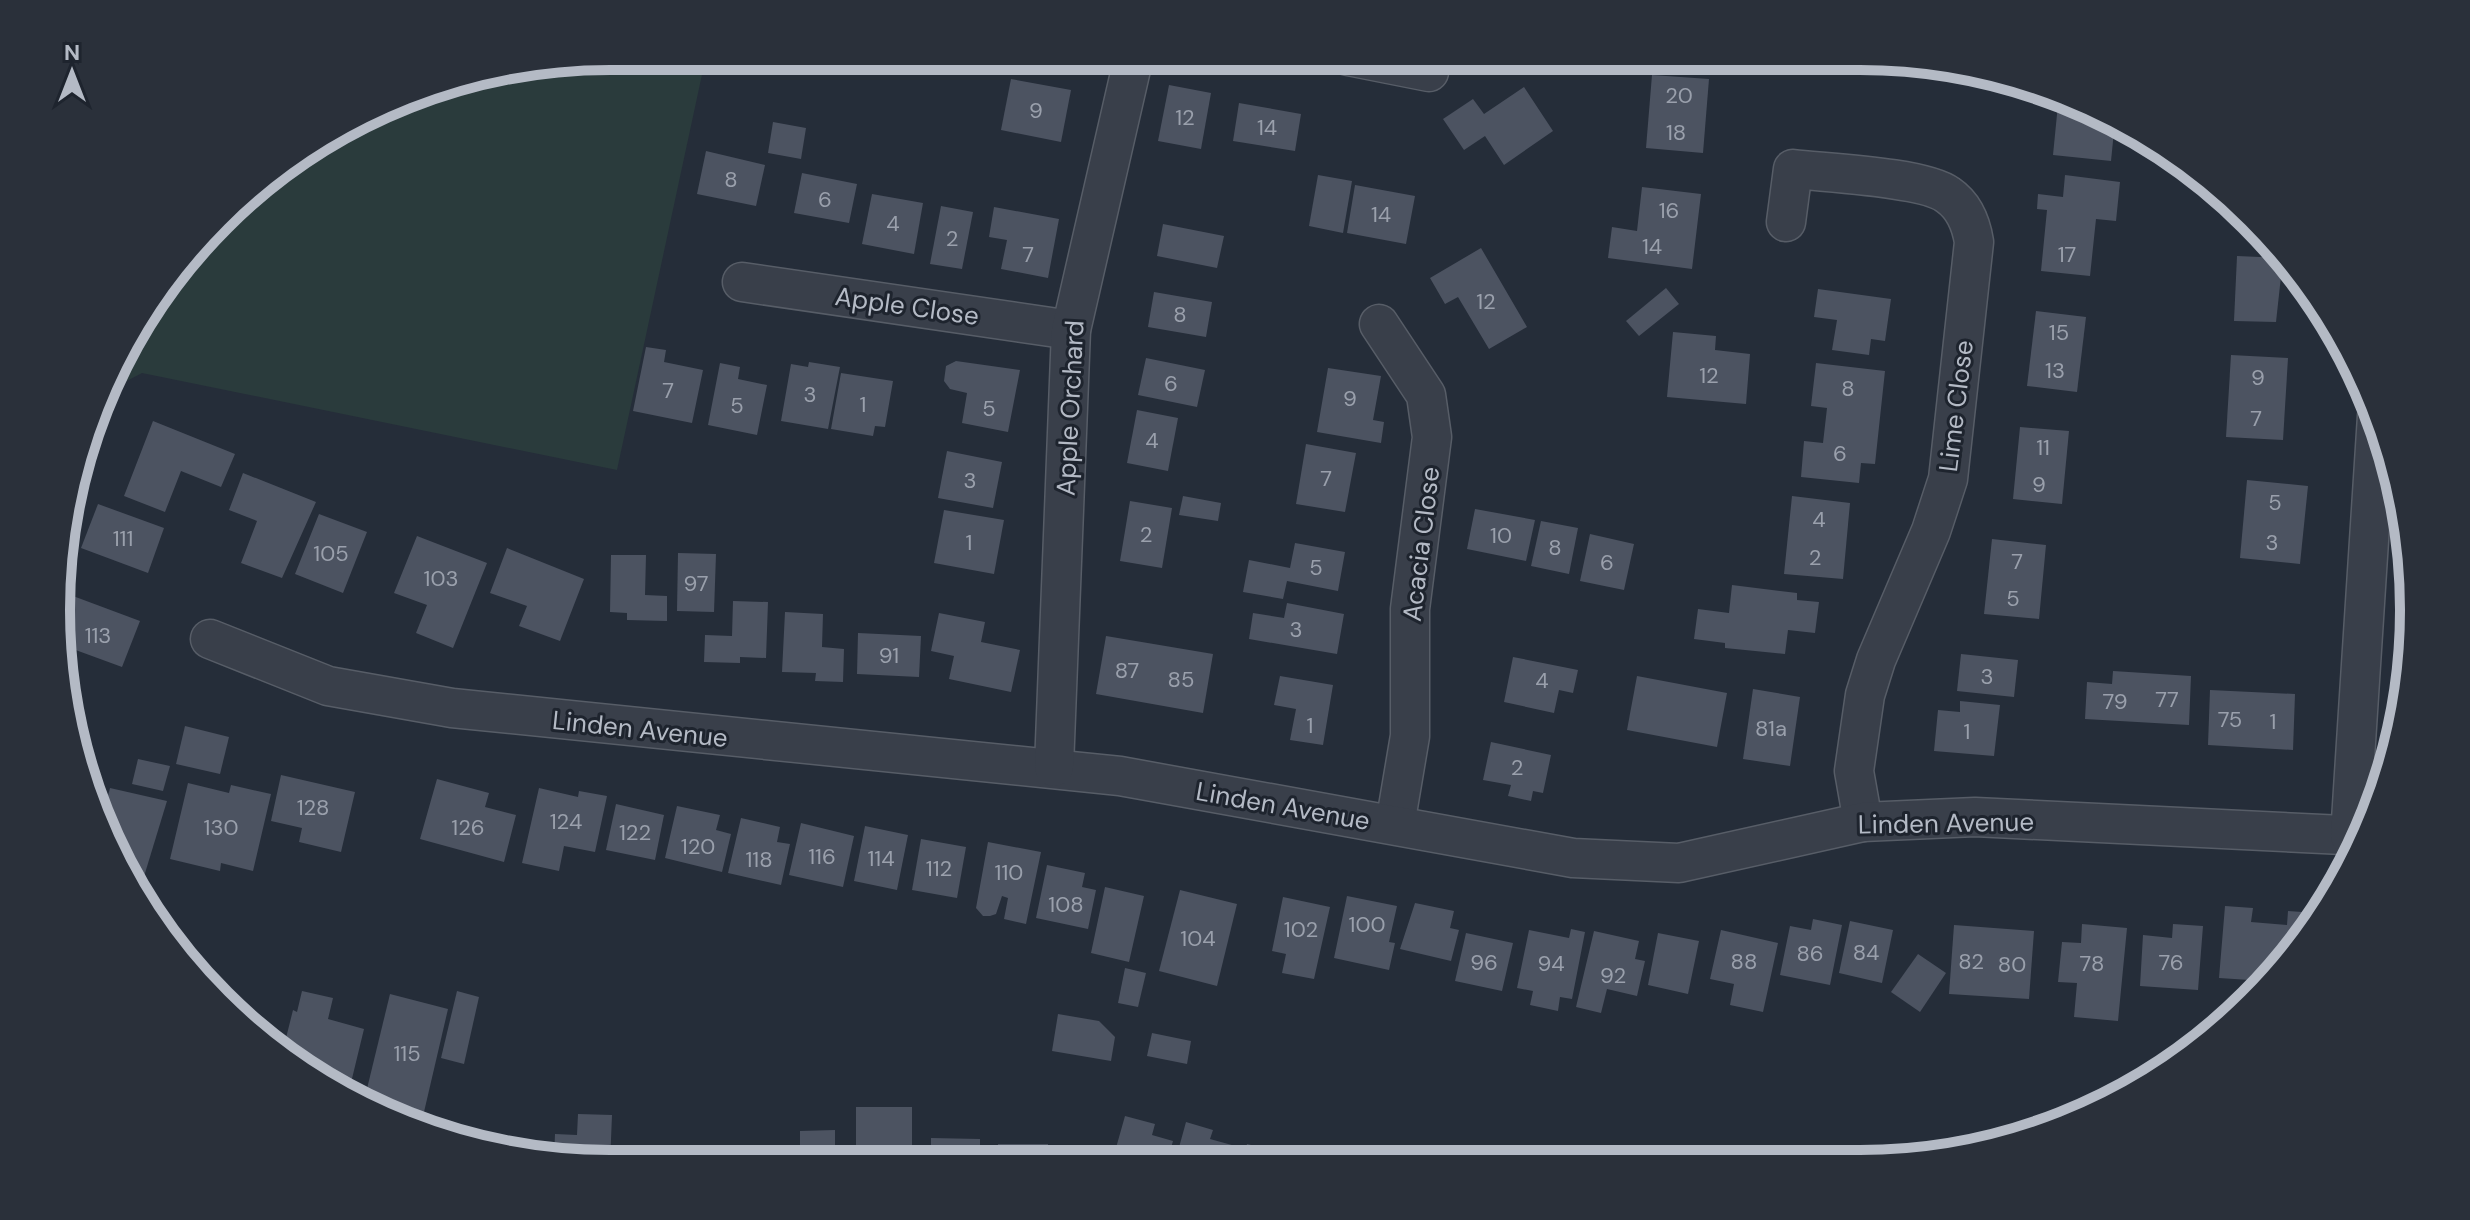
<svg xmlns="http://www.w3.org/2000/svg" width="2470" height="1220" viewBox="0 0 2470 1220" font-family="'DM Sans',sans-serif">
<rect width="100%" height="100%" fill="#252d39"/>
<polygon fill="#2a3b3c" points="610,56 706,56 617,470 142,373 100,395 149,303 272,171 431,86"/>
<g fill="#4c5361">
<polygon points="1528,56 1546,56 1534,64"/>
<polygon points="1652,75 1709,79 1703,153 1646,148"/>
<polygon points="1011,79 1071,90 1061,142 1001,130"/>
<polygon points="1169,85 1211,93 1201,149 1158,141"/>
<polygon points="1524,87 1553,131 1504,165 1485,136 1464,150 1443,119 1473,99 1484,114"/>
<polygon points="2059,94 2115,121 2111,161 2053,155"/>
<polygon points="1239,103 1301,114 1295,151 1233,141"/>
<polygon points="773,122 806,128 801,159 768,153"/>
<polygon points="706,151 765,165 756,206 697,194"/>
<polygon points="802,173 857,184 849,223 794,213"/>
<polygon points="1318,175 1352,181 1343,233 1309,226"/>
<polygon points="2065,175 2120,182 2116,221 2096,219 2090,276 2041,271 2047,210 2037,209 2038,194 2063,197"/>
<polygon points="1355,185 1415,196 1406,244 1347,233"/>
<polygon points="1642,187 1701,194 1692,269 1608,258 1612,227 1637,231"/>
<polygon points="872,194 923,203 914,254 862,244"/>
<polygon points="941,206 973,212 962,269 930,264"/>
<polygon points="994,207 1059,219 1048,278 1001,269 1007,240 989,237"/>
<polygon points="1163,224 1224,236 1217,268 1157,256"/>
<polygon points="1481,248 1527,327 1489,349 1458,297 1445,304 1430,278"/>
<polygon points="2237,256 2283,258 2276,322 2234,321"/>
<polygon points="1666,288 1679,304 1639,336 1626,321"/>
<polygon points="1818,289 1891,299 1885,341 1871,339 1869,355 1832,350 1837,320 1814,317"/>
<polygon points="1154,292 1212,302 1206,337 1148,327"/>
<polygon points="2036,311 2086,317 2077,392 2027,386"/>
<polygon points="1673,332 1716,336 1715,350 1750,354 1746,404 1667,397"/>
<polygon points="646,347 666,350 664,362 703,370 692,423 633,411"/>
<polygon points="2231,355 2288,358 2283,440 2226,437"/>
<polygon points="1146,358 1205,370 1197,407 1138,395"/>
<polygon points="956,361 1020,370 1008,432 962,423 967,393 950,389 944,381 946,366"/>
<polygon points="809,362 840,367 828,429 781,421 791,364 808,367"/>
<polygon points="720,363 740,367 738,379 767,385 757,435 708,425"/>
<polygon points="1816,363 1885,371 1875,464 1861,463 1859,483 1801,477 1804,441 1823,443 1827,408 1811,406"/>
<polygon points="1328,368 1381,376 1373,420 1384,422 1381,443 1317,432"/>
<polygon points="841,373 893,381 885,427 875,426 873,436 831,429"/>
<polygon points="1137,410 1178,418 1168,471 1127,463"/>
<polygon points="153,421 235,454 221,487 181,471 165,512 124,496"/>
<polygon points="2020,427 2069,431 2062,504 2013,499"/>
<polygon points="1306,444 1356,453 1345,512 1296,504"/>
<polygon points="947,451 1002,462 993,508 938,498"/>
<polygon points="243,473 316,502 282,578 241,563 257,521 229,510"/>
<polygon points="2247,480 2308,486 2300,564 2240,558"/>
<polygon points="1183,496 1221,503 1218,521 1179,515"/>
<polygon points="1792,496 1850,503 1843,579 1784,574"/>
<polygon points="1130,501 1172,508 1162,568 1120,561"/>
<polygon points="98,504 164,528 148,573 81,548"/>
<polygon points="1475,509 1535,520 1526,561 1467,549"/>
<polygon points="944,510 1004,520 994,574 934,563"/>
<polygon points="319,514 367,532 343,593 295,574"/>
<polygon points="1541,521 1578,528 1569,574 1531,566"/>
<polygon points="1590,534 1634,544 1624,590 1580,581"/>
<polygon points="417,536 487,563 453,648 416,633 427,605 394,593"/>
<polygon points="1992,539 2046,545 2039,619 1984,614"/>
<polygon points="1295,543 1345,552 1338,591 1287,581 1283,599 1243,592 1249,560 1290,568"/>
<polygon points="507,548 584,579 560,641 519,626 527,606 490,593"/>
<polygon points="678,553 716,554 714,612 677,611"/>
<polygon points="611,555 646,555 645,595 667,596 667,621 627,620 627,613 610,612"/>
<polygon points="1732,585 1797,593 1797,600 1819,602 1815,633 1788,630 1785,654 1725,648 1725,643 1694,639 1698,609 1729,613"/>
<polygon points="73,596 140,621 122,667 62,645 63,624"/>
<polygon points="733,601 768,602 766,658 740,657 740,663 704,662 705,635 732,636"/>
<polygon points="1287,603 1344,614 1337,654 1249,639 1253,613 1284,618"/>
<polygon points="785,612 823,614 822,647 844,649 843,682 815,681 816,673 782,672"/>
<polygon points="939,613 985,622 981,642 1020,650 1011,692 949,679 954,656 931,651"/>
<polygon points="858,633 921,636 919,677 857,674"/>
<polygon points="1106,636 1213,654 1203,713 1096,694"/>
<polygon points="1961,654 2018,660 2014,697 1957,691"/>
<polygon points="1513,657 1578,670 1573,693 1559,690 1554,713 1504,702"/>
<polygon points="2113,671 2191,676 2189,725 2085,719 2087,682 2112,684"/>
<polygon points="1280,676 1333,685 1323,745 1290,740 1296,709 1274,705"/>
<polygon points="1637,676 1727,693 1717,747 1627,730"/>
<polygon points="1753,689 1800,697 1790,766 1743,759"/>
<polygon points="2210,690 2295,694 2293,750 2208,745"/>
<polygon points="1960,701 2000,705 1994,756 1934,751 1938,710 1960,712"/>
<polygon points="185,726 229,737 220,774 176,764"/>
<polygon points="1491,742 1551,755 1543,793 1533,791 1531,801 1508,796 1511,785 1483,780"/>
<polygon points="138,759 170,766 163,791 132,784"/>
<polygon points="281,775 355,792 341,852 299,842 302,828 271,821"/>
<polygon points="437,779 489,793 485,807 516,815 504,862 420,839"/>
<polygon points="188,783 229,793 231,785 271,794 253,871 221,863 220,871 170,859"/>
<polygon points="110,788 167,801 142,883 129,880 113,855 102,819"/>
<polygon points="539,788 578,797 579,791 607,796 595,852 564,846 559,871 522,863"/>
<polygon points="616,804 664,815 655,860 606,850"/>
<polygon points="677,806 720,815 716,830 731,834 722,872 665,858"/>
<polygon points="741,818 780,827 777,842 790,844 781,885 728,873"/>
<polygon points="801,823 854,836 843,887 789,875"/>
<polygon points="865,826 908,835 897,890 854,881"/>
<polygon points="921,839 966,847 957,898 912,890"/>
<polygon points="988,842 1041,852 1026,924 1004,919 1008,898 1002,896 996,914 990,916 983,916 976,908"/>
<polygon points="1047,865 1085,873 1082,887 1096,890 1088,929 1036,918"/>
<polygon points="1105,887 1144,896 1129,962 1091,953"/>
<polygon points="1180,890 1237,904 1217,986 1159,971"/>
<polygon points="1347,896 1397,906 1389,942 1395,943 1389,970 1334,958"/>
<polygon points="1283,897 1330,907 1314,979 1282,973 1286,954 1272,951"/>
<polygon points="1415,903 1454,911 1450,928 1459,930 1451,961 1400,949"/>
<polygon points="2225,906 2253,908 2251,922 2287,925 2288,911 2317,913 2317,918 2300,947 2265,981 2219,978"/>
<polygon points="1813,919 1842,925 1830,985 1780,975 1790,926 1811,930"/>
<polygon points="1850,921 1893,930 1882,983 1839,973"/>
<polygon points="2082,924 2127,928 2118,1021 2074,1017 2077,983 2058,982 2062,942 2081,943"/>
<polygon points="2173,924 2203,926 2198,990 2140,986 2143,935 2172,938"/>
<polygon points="1954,925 2034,931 2029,999 1949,994"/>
<polygon points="1571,929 1585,932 1572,999 1560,997 1558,1011 1530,1005 1533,991 1517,988 1529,930 1569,938"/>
<polygon points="1721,930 1778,943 1763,1012 1730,1005 1734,984 1710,979"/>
<polygon points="1594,931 1639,941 1635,959 1645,961 1637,996 1607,989 1601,1013 1576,1007"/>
<polygon points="1466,933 1513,943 1502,991 1455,981"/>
<polygon points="1658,933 1699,941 1688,994 1648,985"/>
<polygon points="1918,954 1946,973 1920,1012 1891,992"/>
<polygon points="1125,968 1146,973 1138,1007 1118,1003"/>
<polygon points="302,991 333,998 328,1019 364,1029 349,1091 283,1050 293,1010 297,1012"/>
<polygon points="457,991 479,997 464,1064 441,1058"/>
<polygon points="390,994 448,1009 424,1112 365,1097"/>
<polygon points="1058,1014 1099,1021 1115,1037 1111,1061 1052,1051"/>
<polygon points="1152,1033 1191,1041 1187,1064 1147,1056"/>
<rect x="856" y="1107" width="56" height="56"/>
<polygon points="578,1114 612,1115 610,1164 554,1158 555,1134 577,1135"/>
<polygon points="1125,1116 1155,1124 1152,1135 1173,1141 1167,1162 1112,1162"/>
<polygon points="1186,1122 1213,1130 1210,1139 1239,1147 1235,1162 1175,1162"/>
<polygon points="458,1125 549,1149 547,1158 501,1153 455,1139"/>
<polygon points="835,1130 835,1163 754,1163 754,1145 800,1145 800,1131"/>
<polygon points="931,1138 980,1139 980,1163 931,1163"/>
<polygon points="998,1144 1048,1144 1048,1151 1072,1152 1072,1162 997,1163"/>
<polygon points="1247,1144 1285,1153 1283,1162 1243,1162"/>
<polygon points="670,1147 741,1147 741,1164 627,1164 627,1151 670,1151"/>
</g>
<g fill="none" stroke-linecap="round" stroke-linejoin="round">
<g stroke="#575d67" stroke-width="41">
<g id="minor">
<polyline points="1348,56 1429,72"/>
<path d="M1786 222 1793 169C1827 173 1924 177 1948 195 1964 206 1971 223 1974 242L1948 479 1931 531 1876 660 1865 695 1854 771 1863 822"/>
<polyline points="742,282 1071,330"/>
<polyline points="1379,324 1426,395 1432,437 1410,609 1410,736 1395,825"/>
<polyline points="210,639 328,686 452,708 1120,776 1573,858 1679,863 1863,822 1975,817 2364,836"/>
<polyline points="1054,767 1071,330 1134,56"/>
<polyline points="2350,836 2377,416"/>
</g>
</g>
<use href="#minor" stroke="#393f4a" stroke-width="38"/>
</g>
<g text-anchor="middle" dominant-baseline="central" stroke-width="6" stroke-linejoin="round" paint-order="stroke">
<g font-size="22" fill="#9aa0ac">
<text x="1679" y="95">20</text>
<text x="1036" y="110">9</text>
<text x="1185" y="117">12</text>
<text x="1267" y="127">14</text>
<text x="1676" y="132">18</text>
<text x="731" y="179">8</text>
<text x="825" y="199">6</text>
<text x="1669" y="210">16</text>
<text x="1381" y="214">14</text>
<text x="893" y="223">4</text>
<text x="952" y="238">2</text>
<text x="1652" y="246">14</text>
<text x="1028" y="254">7</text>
<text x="2067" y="254">17</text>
<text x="1486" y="301">12</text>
<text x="1180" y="314">8</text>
<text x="2059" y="332">15</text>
<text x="2055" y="370">13</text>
<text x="1709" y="375">12</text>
<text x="2258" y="377">9</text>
<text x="1171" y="383">6</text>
<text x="1848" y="388">8</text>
<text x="668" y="390">7</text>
<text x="810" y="394">3</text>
<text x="1350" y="398">9</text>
<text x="863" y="404">1</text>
<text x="737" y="405">5</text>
<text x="989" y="408">5</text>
<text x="2256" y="418">7</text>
<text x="1152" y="440">4</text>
<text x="2043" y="447">11</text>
<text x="1840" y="453">6</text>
<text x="1326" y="478">7</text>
<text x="970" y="480">3</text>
<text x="2039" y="484">9</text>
<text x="2275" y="502">5</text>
<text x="1819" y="519">4</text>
<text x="1146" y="534">2</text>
<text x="1501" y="535">10</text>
<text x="123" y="538">111</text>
<text x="969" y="542">1</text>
<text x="2272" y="542">3</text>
<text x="1555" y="547">8</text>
<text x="331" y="553">105</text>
<text x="1815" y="557">2</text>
<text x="2017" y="561">7</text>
<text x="1607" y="562">6</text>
<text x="1316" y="567">5</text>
<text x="441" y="578">103</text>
<text x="696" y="583">97</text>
<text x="2013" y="598">5</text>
<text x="1296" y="629">3</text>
<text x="98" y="635">113</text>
<text x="889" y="655">91</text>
<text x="1127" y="670">87</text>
<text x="1987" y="676">3</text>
<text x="1181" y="679">85</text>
<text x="1542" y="680">4</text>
<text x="2167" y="699">77</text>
<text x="2115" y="701">79</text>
<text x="2230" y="719">75</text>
<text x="2273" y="721">1</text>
<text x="1310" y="725">1</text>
<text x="1771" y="728">81a</text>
<text x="1967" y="731">1</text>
<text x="1517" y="767">2</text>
<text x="313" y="807">128</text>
<text x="566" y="821">124</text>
<text x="221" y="827">130</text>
<text x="468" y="827">126</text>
<text x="635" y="832">122</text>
<text x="698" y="846">120</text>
<text x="822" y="856">116</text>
<text x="881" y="858">114</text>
<text x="759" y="859">118</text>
<text x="939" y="868">112</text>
<text x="1009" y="872">110</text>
<text x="1066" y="904">108</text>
<text x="1367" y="924">100</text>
<text x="1301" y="929">102</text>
<text x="1198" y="938">104</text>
<text x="1866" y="952">84</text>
<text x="1810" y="953">86</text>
<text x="1744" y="961">88</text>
<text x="1971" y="961">82</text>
<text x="1484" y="962">96</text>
<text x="2171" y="962">76</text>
<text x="1551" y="963">94</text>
<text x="2092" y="963">78</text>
<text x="2012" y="964">80</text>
<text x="1613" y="975">92</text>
<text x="407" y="1053">115</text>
</g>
<g font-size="26" fill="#b4bac5" stroke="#1e242e">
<text transform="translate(907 306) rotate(8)">Apple Close</text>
<text transform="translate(1956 406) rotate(-83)">Lime Close</text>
<text transform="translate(1070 408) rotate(-87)">Apple Orchard</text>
<text transform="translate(1421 544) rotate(-83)">Acacia Close</text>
<text transform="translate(640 729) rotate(6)">Linden Avenue</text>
<text transform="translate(1283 806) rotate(10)">Linden Avenue</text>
<text transform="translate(1946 823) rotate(-1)">Linden Avenue</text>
</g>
</g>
<path d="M0 0H2470V1220H0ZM610 70H1860A540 540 0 0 1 2400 610V610A540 540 0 0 1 1860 1150H610A540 540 0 0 1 70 610V610A540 540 0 0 1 610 70Z" fill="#2a303a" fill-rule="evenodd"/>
<path fill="none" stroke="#b4bac5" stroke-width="10" d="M610 70H1860A540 540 0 0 1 2400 610V610A540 540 0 0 1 1860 1150H610A540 540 0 0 1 70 610V610A540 540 0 0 1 610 70Z"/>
<g transform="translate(72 72)" stroke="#1e242e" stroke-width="6" paint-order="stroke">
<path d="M0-6L14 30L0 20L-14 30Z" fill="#b4bac5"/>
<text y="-12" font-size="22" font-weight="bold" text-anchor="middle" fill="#b4bac5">N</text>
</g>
</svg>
